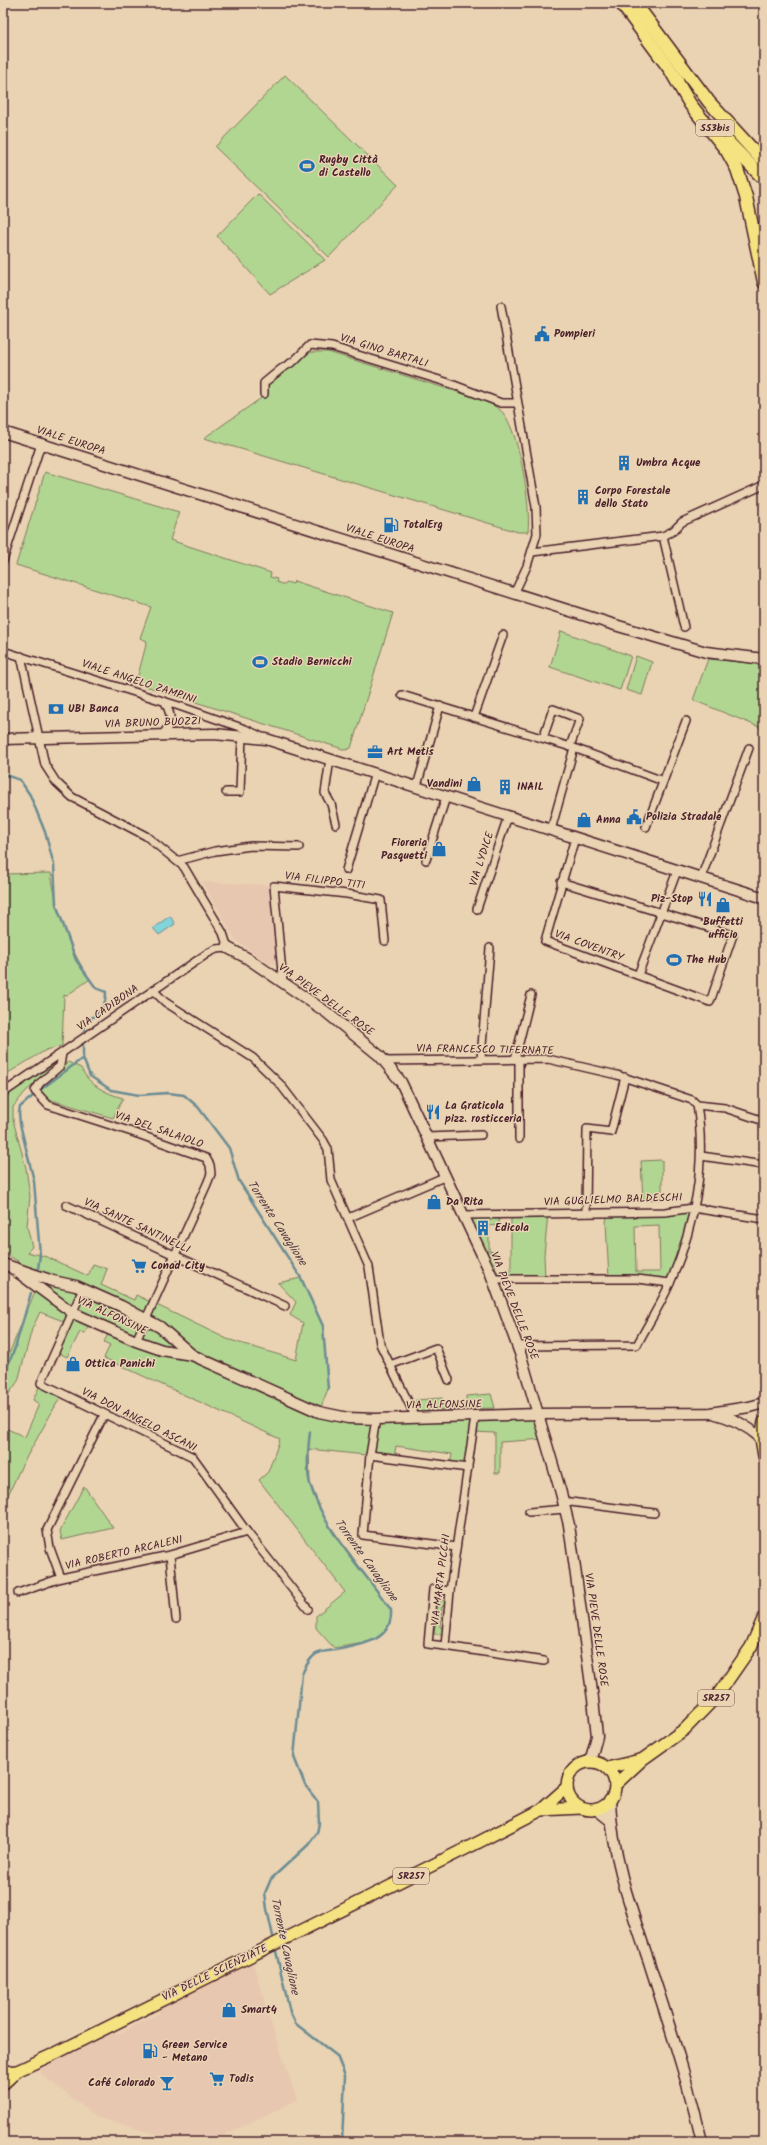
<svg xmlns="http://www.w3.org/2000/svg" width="767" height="2145" viewBox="0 0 767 2145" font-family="Kalam,sans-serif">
<rect width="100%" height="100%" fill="#e9d3b2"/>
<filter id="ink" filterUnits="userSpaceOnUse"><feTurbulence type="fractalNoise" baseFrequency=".025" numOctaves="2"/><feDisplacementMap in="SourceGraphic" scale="8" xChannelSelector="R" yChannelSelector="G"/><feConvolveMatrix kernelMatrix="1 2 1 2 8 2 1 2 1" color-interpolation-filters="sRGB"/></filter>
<g filter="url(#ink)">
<g fill="#e8c7b0">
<polygon points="202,882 269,885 277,960 274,964 267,964 235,939"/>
<polygon points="251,1956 268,2014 297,2100 222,2136 206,2137 205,2142 183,2142 96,2117 40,2073 42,2060 108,2027 117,2034 159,2013 158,2002"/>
</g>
<g fill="#b1d691" stroke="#7e7a5e" fill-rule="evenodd">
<polygon points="285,75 398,185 329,257 215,147"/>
<polygon points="258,194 325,260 270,294 217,236"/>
<path d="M312 352H328L477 398C486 402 498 406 504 414 520 437 531 504 528 532H518L204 438 267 394 266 387C280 373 294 360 312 352Z"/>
<polygon points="45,472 179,512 170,540 271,573 270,577 277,579 276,582 285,585 286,582 293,584 294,581 393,613 351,748 346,750 136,683 147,641 140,638 151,607 16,565"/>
<polygon points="561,631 631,656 620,690 550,667"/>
<polygon points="636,656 652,662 642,695 626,690"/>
<polygon points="708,659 764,664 764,729 693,700"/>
<path d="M51 873C57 911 68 948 90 979L66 996 64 995 62 1046 46 1050 3 1076V874Z"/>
<path d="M68 1062 81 1068C89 1085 105 1093 123 1098L113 1118 48 1099 40 1089 43 1085Z"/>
<path d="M56 1063 57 1065 26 1091 13 1107V1120L26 1168 30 1196 27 1226 32 1247 27 1252 47 1257 88 1276 93 1264 107 1269 101 1285 134 1300 136 1295 227 1339 296 1360 303 1323 290 1315 296 1302 278 1283 301 1278 323 1326 328 1389 319 1412 348 1418 539 1414 546 1439 500 1442V1473H495V1433L473 1432 468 1468 450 1466 452 1454 396 1446 394 1458 309 1449 310 1483 325 1519 391 1610C393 1644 359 1643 334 1648L316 1628V1616L345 1592 259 1480 268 1472 280 1439 104 1358 110 1345 104 1342 110 1330 91 1321 85 1333 80 1332 67 1357 55 1351 68 1323 40 1312 32 1329 18 1381 3 1402V1368L37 1287 12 1268 18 1261 3 1253V1098Z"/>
<polygon points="662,1160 662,1199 643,1200 641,1161"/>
<path d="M693 1208 670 1283 609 1279 606 1222 608 1213ZM659 1225 660 1272H636L635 1226Z"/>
<polygon points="499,1214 499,1225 489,1226 489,1251 494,1252 496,1272 511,1271 511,1214 548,1214 544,1255 545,1279 493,1279 462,1215"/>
<polygon points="41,1383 62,1394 21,1467 3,1506 3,1427 25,1437 39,1404 33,1400"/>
<polygon points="491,1394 495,1408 427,1410 426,1412 415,1412 416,1400 442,1398 444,1404 466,1402 466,1396"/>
<polygon points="84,1486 113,1528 62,1540 60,1531"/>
<polygon points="438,1600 449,1601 448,1607 442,1606 440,1627 446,1628 446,1634 434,1634"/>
</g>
<polygon fill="#82d4d8" stroke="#6c8c93" points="170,916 175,924 159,935 153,928"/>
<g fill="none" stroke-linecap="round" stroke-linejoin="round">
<g stroke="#6c8c93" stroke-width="2.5">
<path d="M3 774 20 780 30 795 45 832 54 865 56 904 76 960 96 988 106 992C106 1010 98 1013 84 1023V1036"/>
<polyline points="83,1041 83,1058 90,1076 111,1090 139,1095 168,1093 184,1095 198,1107 229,1148 239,1181 301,1278 323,1326 328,1389"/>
<polyline points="40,1090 83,1058"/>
<polyline points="34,1095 20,1107 19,1113 20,1124 34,1181 40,1255 38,1269"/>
<polyline points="3,1377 15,1348 31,1293"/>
<path d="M274 1941 267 1909 265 1893 271 1879 308 1845 317 1833 319 1823 318 1802 305 1785 294 1757 302 1674C306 1666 309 1659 316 1654 321 1651 329 1651 335 1650 360 1645 393 1642 391 1610 363 1569 325 1533 310 1484 306 1469 308 1448 310 1432"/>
<polyline points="275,1947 290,2012 296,2024 337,2056 345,2076 342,2142"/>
</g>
<g stroke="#4a1f2b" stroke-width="10">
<g id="street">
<polyline points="501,306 536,507 537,534 527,566 514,594"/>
<polyline points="264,394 264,383 281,369 294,361 310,345 332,347 446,382 501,403 517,403"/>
<polyline points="663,536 684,627"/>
<polyline points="532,552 663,536 673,531 682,522 764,485"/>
<polyline points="3,561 41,444"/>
<polyline points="3,651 179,706 245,729 260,736"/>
<polyline points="402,695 574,748 551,830"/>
<polyline points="474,717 503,635"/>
<path d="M162 735C173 723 172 716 165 702"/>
<polyline points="543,738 553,709 580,719 570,746"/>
<polyline points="574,748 663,781"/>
<polyline points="330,759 325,793 331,804 336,824"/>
<polyline points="417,786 440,706"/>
<polyline points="226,792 240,792 242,735"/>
<polyline points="646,827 686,721"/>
<polyline points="426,860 446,797"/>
<polyline points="177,861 215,851 251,846 299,847"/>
<polyline points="346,870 375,773"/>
<polyline points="701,878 749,748"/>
<polyline points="561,882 733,935 710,1002 545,941 575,838"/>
<polyline points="477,909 508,816"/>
<polyline points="638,975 677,871"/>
<polyline points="283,983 274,886 347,894 381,900 385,941"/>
<polyline points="153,990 165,1002 253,1058 280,1084 323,1140 328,1149 331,1180 369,1267 380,1344 416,1418"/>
<polyline points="62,1053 60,1066 40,1083 35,1091 48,1105 132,1132 206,1158 210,1165 211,1174 207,1184 136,1341"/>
<polyline points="481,1058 490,948"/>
<polyline points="515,1059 531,995"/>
<polyline points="384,1061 548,1059 617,1075 692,1100 697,1105"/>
<polyline points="3,1093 208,953 216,949 228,948 223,933 184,867 146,836 72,797 56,782 45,765 21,656"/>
<polyline points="697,1105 725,1108 764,1121"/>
<polyline points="427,1137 481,1135"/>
<polyline points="519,1139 519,1059"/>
<polyline points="701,1156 764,1165"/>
<polyline points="66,1205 285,1306"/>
<polyline points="586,1213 587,1129 611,1132 625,1077"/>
<polyline points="462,1215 665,1212 693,1208 764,1219"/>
<polyline points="348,1218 444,1177"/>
<polyline points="493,1279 637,1279 670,1283"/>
<polyline points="83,1289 41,1383 193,1457 247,1532 308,1609"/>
<path d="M518 1346 637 1345C648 1324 661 1304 670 1283 694 1228 707 1165 697 1105"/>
<polyline points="390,1365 436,1348 449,1380"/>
<polyline points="104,1415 47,1530 50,1548 61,1578 170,1555 247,1532"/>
<polyline points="475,1417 450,1591 445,1646 544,1661"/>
<polyline points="376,1419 370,1455 363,1535 456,1547"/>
<polyline points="370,1455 468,1468"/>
<polyline points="563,1501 654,1513"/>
<polyline points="529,1512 565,1509"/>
<polyline points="170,1555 176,1619"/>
<polyline points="18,1593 61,1578"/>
<polyline points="445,1646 428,1644 433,1589 450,1591"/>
</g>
</g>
<g stroke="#4a1f2b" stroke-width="13">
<g id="secondary">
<polyline points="3,432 615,625 706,652 764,659"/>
<polyline points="3,739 214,734 266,739 764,898"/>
<polyline points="228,948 247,958 326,1012 380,1056 401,1082 491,1274 521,1356 561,1493 569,1525 593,1699 597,1736 590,1762"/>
<polyline points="3,1264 53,1281 76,1286 121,1306 160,1327 192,1355"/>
<polyline points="12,1268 73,1313 136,1341 162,1350 192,1355 319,1412 348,1418 376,1419 539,1414 710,1413 749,1407 764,1403"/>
<path d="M716 1414C734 1418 747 1426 761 1438"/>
<path d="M610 1801C612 1857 631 1909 649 1962 668 2022 688 2081 702 2142"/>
<polyline points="596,1809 611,1821"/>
</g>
</g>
<g stroke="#4a1f2b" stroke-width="14">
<g id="primary">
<polyline points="764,1422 761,1438 764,1456"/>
<circle cx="591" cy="1786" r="24"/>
<polyline points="607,1768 640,1760"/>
<polyline points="615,1785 643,1759 685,1729 717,1696 751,1647 764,1617"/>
<polyline points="541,1810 581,1808"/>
<polyline points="3,2072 17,2071 56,2053 479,1842 541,1810 567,1787"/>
<polyline points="3,2084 17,2071"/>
</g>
</g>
<g stroke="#4a1f2b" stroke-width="15">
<g id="highway">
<polyline points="621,3 677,79"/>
<polyline points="635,3 709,102 764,162"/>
<polyline points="672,73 690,104 727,151 737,169 746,197 764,282"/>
<polyline points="728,142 764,179"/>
</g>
</g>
<use href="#street" stroke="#e9d3b2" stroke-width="7"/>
<use href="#secondary" stroke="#e9d3b2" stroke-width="10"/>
<use href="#primary" stroke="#f5e382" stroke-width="11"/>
<use href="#highway" stroke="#f5e382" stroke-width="12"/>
</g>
</g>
<defs>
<g id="stadium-bare" transform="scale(1.2)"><path d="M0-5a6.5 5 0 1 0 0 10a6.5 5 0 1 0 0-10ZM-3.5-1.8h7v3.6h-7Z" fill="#1f6fb2" stroke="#e9d3b2" stroke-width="2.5" paint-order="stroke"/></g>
<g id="civic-bare" transform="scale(1.2)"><path d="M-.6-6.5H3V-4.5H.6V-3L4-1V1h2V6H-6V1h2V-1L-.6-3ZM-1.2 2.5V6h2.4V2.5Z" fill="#1f6fb2" stroke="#e9d3b2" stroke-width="2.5" paint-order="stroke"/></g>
<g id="building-bare" transform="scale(1.2)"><path d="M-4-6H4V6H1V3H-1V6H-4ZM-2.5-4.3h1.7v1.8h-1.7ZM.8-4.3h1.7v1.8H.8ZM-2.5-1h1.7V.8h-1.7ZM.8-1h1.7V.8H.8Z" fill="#1f6fb2" stroke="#e9d3b2" stroke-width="2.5" paint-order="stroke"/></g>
<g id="fuel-bare" transform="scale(1.2)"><path d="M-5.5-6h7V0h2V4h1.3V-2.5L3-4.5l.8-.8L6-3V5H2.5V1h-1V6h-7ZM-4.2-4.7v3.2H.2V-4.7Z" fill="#1f6fb2" stroke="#e9d3b2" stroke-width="2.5" paint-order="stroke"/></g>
<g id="bank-bare" transform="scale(1.2)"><path d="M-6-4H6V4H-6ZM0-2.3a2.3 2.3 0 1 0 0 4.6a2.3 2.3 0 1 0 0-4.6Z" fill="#1f6fb2" stroke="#e9d3b2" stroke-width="2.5" paint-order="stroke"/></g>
<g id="office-bare" transform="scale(1.2)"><path d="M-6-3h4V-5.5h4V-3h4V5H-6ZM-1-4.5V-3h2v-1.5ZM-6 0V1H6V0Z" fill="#1f6fb2" stroke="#e9d3b2" stroke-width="2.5" paint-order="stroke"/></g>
<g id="shop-bare" transform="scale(1.2)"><path d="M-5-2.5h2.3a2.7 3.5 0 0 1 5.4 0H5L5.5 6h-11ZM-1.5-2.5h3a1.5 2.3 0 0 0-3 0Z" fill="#1f6fb2" stroke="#e9d3b2" stroke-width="2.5" paint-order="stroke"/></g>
<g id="restaurant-bare" transform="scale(1.2)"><path d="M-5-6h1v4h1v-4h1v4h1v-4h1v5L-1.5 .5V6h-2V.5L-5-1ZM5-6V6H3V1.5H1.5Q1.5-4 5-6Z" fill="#1f6fb2" stroke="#e9d3b2" stroke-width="2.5" paint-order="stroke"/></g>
<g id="supermarket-bare" transform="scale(1.2)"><path d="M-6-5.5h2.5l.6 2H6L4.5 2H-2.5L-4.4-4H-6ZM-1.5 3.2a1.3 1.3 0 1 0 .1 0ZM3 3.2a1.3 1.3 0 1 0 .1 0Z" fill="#1f6fb2" stroke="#e9d3b2" stroke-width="2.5" paint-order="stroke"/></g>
<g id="bar-bare" transform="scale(1.2)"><path d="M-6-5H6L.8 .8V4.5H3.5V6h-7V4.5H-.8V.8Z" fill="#1f6fb2" stroke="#e9d3b2" stroke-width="2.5" paint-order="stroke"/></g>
</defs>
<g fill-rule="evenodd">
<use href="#stadium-bare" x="307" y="166"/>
<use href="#civic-bare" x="542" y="334"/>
<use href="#building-bare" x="624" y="463"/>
<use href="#building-bare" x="583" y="497"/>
<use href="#fuel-bare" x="391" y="525"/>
<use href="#stadium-bare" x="260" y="662"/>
<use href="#bank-bare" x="56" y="709"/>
<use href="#office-bare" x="375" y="752"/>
<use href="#shop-bare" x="474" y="784"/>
<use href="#building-bare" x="505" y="787"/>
<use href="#civic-bare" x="634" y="817"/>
<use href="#shop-bare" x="584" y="820"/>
<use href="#shop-bare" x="439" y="849"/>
<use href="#restaurant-bare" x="705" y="899"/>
<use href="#shop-bare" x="723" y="905"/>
<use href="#stadium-bare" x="674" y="960"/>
<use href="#restaurant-bare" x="433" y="1112"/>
<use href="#shop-bare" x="434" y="1202"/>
<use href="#building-bare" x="483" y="1228"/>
<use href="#supermarket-bare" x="139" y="1266"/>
<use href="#shop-bare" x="73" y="1364"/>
<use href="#shop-bare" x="229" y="2010"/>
<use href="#fuel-bare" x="150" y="2051"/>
<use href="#supermarket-bare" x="217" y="2079"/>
<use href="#bar-bare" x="167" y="2083"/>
</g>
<g text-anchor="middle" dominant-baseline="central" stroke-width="3" stroke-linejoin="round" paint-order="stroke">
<g fill="#e9d3b2" stroke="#7a5554" stroke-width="1">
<rect x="696" y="120" width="38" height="16" rx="3"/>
<rect x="698" y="1690" width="36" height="16" rx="3"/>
<rect x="393" y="1868" width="36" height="16" rx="3"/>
</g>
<g font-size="10" font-weight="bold" fill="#4a1f2b">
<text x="715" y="128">SS3bis</text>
<text x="716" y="1698">SR257</text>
<text x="411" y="1876">SR257</text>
</g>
<g font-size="11" font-weight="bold" fill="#4a1f2b" stroke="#e9d3b2" text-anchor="start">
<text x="319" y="160">Rugby Città<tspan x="319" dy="13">di Castello</tspan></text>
<text x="554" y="334">Pompieri</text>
<text x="636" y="463">Umbra Acque</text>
<text x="595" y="491">Corpo Forestale<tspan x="595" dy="13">dello Stato</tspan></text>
<text x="403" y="525">TotalErg</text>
<text x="272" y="662">Stadio Bernicchi</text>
<text x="68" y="709">UBI Banca</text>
<text x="387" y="752">Art Metis</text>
<text x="462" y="784" text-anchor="end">Vandini</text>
<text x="517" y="787">INAIL</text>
<text x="646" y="817">Polizia Stradale</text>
<text x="596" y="820">Anna</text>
<text x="427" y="843" text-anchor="end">Fioreria<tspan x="427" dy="13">Pasquetti</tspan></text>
<text x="693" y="899" text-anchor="end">Piz-Stop</text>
<text x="723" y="922" text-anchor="middle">Buffetti<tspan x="723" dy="13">ufficio</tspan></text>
<text x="686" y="960">The Hub</text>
<text x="445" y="1106">La Graticola<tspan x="445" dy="13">pizz. rosticceria</tspan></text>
<text x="446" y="1202">Da Rita</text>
<text x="495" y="1228">Edicola</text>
<text x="151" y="1266">Conad City</text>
<text x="85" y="1364">Ottica Panichi</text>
<text x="241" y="2010">Smart4</text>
<text x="162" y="2045">Green Service<tspan x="162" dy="13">- Metano</tspan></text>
<text x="229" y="2079">Todis</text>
<text x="155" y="2083" text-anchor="end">Café Colorado</text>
</g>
<g font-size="11" fill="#4a1f2b" stroke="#e9d3b2">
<text transform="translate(384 351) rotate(17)">VIA GINO BARTALI</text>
<text transform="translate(71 441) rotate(18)">VIALE EUROPA</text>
<text transform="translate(380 539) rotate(18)">VIALE EUROPA</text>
<text transform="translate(139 682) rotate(18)">VIALE ANGELO ZAMPINI</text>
<text transform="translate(153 723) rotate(-2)">VIA BRUNO BUOZZI</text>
<text transform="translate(482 859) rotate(-72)">VIA LYDICE</text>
<text transform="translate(325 881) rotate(7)">VIA FILIPPO TITI</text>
<text transform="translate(589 946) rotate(20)">VIA COVENTRY</text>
<text transform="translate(326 1000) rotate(36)">VIA PIEVE DELLE ROSE</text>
<text transform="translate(108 1008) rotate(-35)">VIA CADIBONA</text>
<text transform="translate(485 1050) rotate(1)">VIA FRANCESCO TIFERNATE</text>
<text transform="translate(159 1130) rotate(19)">VIA DEL SALAIOLO</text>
<text transform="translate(613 1200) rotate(-2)">VIA GUGLIELMO BALDESCHI</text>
<text transform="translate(137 1226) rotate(25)">VIA SANTE SANTINELLI</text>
<text transform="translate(514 1306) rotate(69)">VIA PIEVE DELLE ROSE</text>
<text transform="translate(112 1316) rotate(25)">VIA ALFONSINE</text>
<text transform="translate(444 1405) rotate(-1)">VIA ALFONSINE</text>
<text transform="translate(139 1420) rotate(27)">VIA DON ANGELO ASCANI</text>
<text transform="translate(124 1553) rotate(-13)">VIA ROBERTO ARCALENI</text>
<text transform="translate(441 1580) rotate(-83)">VIA MARTA PICCHI</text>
<text transform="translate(596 1630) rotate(82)">VIA PIEVE DELLE ROSE</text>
<text transform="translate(215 1973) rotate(-26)">VIA DELLE SCIENZIATE</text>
</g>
<g font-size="12" font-style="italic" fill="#523a45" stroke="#e9d3b2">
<text transform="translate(277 1223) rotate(57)">Torrente Cavaglione</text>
<text transform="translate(366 1560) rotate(54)">Torrente Cavaglione</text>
<text transform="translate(285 1946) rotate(78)">Torrente Cavaglione</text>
</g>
</g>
<rect width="767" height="2145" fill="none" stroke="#e9d3b2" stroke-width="16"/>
<rect x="8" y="8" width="751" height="2129" fill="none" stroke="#4a1f2b" stroke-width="1.5" filter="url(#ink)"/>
</svg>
